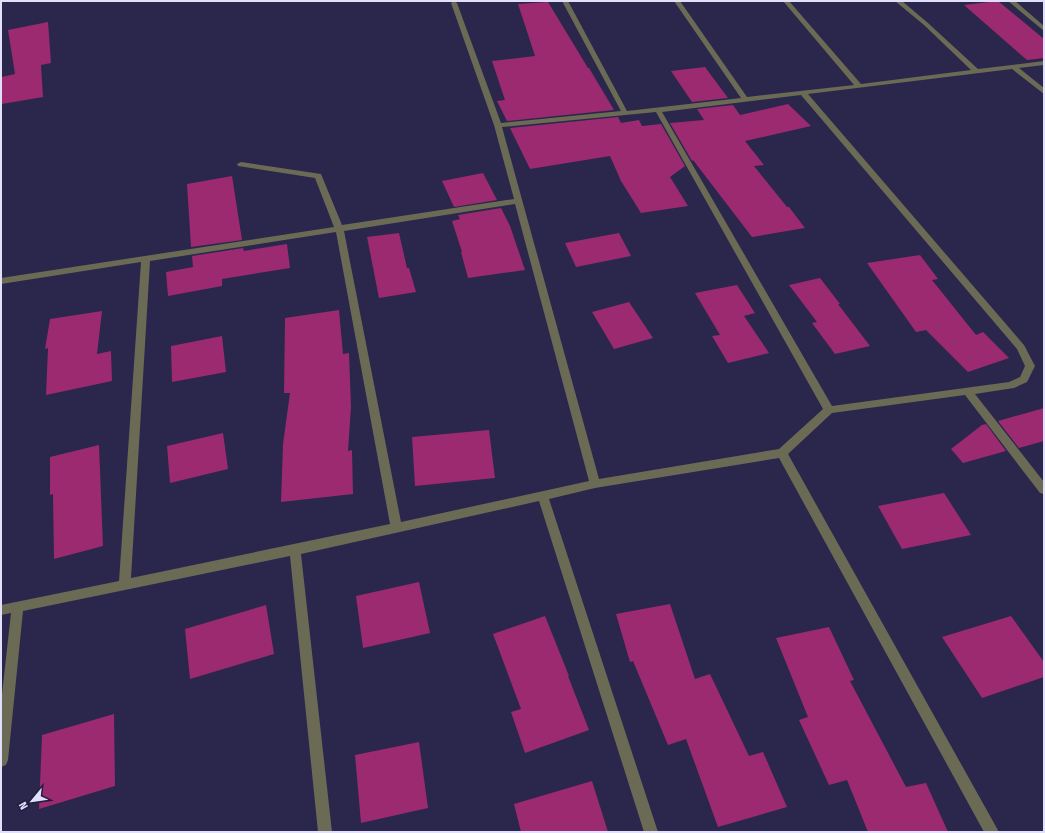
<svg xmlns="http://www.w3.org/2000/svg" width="1045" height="833" viewBox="0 0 1045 833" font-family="'Fira Sans Condensed',sans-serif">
<rect width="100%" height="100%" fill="#2a264c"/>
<g fill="#9b2a71">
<polygon points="998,1 1044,39 1044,58 1027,60 964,5"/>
<polygon points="548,2 588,68 589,68 614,110 507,121 497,101 505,100 492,61 535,56 518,4"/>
<polygon points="48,22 51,63 41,65 43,97 2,104 2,77 15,74 8,30"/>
<polygon points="705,67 728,98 692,102 671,71"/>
<polygon points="788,104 811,126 745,141 764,165 754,166 787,207 789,207 805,228 752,237 693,160 692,161 670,123 704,120 697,109 733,105 740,115"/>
<polygon points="618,117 621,123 639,120 642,126 661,124 685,166 670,177 688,206 641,213 621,181 610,156 530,169 510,128"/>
<polygon points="483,173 497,200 454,207 442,181"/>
<polygon points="232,176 242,240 191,247 187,184"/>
<polygon points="501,208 510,226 525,270 468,278 461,252 462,252 452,221 460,219 458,215"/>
<polygon points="399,233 407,268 409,268 416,292 379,298 367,237"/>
<polygon points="619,233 631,256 576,267 565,243"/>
<polygon points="287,244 290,268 222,279 222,286 168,296 166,272 193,267 192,256 243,248 244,251"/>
<polygon points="920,255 938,279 932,280 976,335 983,332 1009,358 968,372 926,330 916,332 867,263"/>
<polygon points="820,278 840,304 838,304 870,346 835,354 812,323 817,322 789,285"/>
<polygon points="737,285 755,313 744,316 769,353 728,363 712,336 720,335 695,293"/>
<polygon points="629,302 653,338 614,349 592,312"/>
<polygon points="339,310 343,354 349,353 351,407 348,451 352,450 353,494 281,502 283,444 290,393 284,393 285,318"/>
<polygon points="102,311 97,354 111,351 112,381 46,395 48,348 45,349 50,319"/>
<polygon points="222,336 226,372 172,382 171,346"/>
<polygon points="1044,408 1044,441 1019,448 998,421"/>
<polygon points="986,424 1006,451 963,463 951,449 982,425"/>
<polygon points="489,430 495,478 415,486 412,437"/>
<polygon points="223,433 228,469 170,483 167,446"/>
<polygon points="99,445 103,546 54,559 53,494 50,495 50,457"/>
<polygon points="944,493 971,535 902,549 878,506"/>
<polygon points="419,582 430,633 363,648 356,596"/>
<polygon points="670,604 695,679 710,674 749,756 763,752 787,807 718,827 686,739 668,745 633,661 630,662 616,614"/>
<polygon points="266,605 274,654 190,679 185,629"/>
<polygon points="545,616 569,676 568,676 589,730 525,753 511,712 521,709 493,634"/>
<polygon points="1011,616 1044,662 1044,677 982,698 942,637"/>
<polygon points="829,627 854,680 850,681 906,787 926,783 948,832 868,832 847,780 829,785 799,720 808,717 776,638"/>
<polygon points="114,714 115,786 39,809 42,735"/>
<polygon points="419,742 428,808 361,823 355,755"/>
<polygon points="592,781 608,832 521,832 514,804"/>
</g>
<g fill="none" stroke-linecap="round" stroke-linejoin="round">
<g fill="#6a6a55" fill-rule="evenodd">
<path d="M562 1H568L627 111 741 98 674 1H680L747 97 854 85 783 1H789L861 84 971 70 924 25 895 1H902L928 23 978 69 1044 61V65L1019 68 1044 88V94L1012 69 808 94 1024 345 1035 366 1027 382 1014 388 975 394 1044 482V494L1040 493 965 395 832 413 788 454 999 832H984L779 458 595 488 549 499 658 832H644L539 501 301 554 332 832H318L290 556 23 611 8 760 6 765 1 767V703L11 613 1 615V605L119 581 141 262 1 284V278L334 227 315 178 238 166 237 164 241 162 321 174 342 225 514 199 494 125 451 3 454 1 457 3 501 123 621 111ZM801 95 1017 349 1025 366 1020 377 1009 382 832 406 662 112ZM656 112 823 409 779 449 599 479 502 127ZM515 204 589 481 401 522 344 231ZM336 232 390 524 131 578 150 261Z"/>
<polygon points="1008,1 1015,1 1044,26 1044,31"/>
</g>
</g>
<rect width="1045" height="833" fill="none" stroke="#e1e0fa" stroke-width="4"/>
<g transform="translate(32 801) rotate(241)" stroke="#211c41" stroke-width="3" paint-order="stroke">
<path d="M0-3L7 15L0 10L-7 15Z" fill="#e1e0fa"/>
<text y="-6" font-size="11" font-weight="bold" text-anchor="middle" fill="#e1e0fa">N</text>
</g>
</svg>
